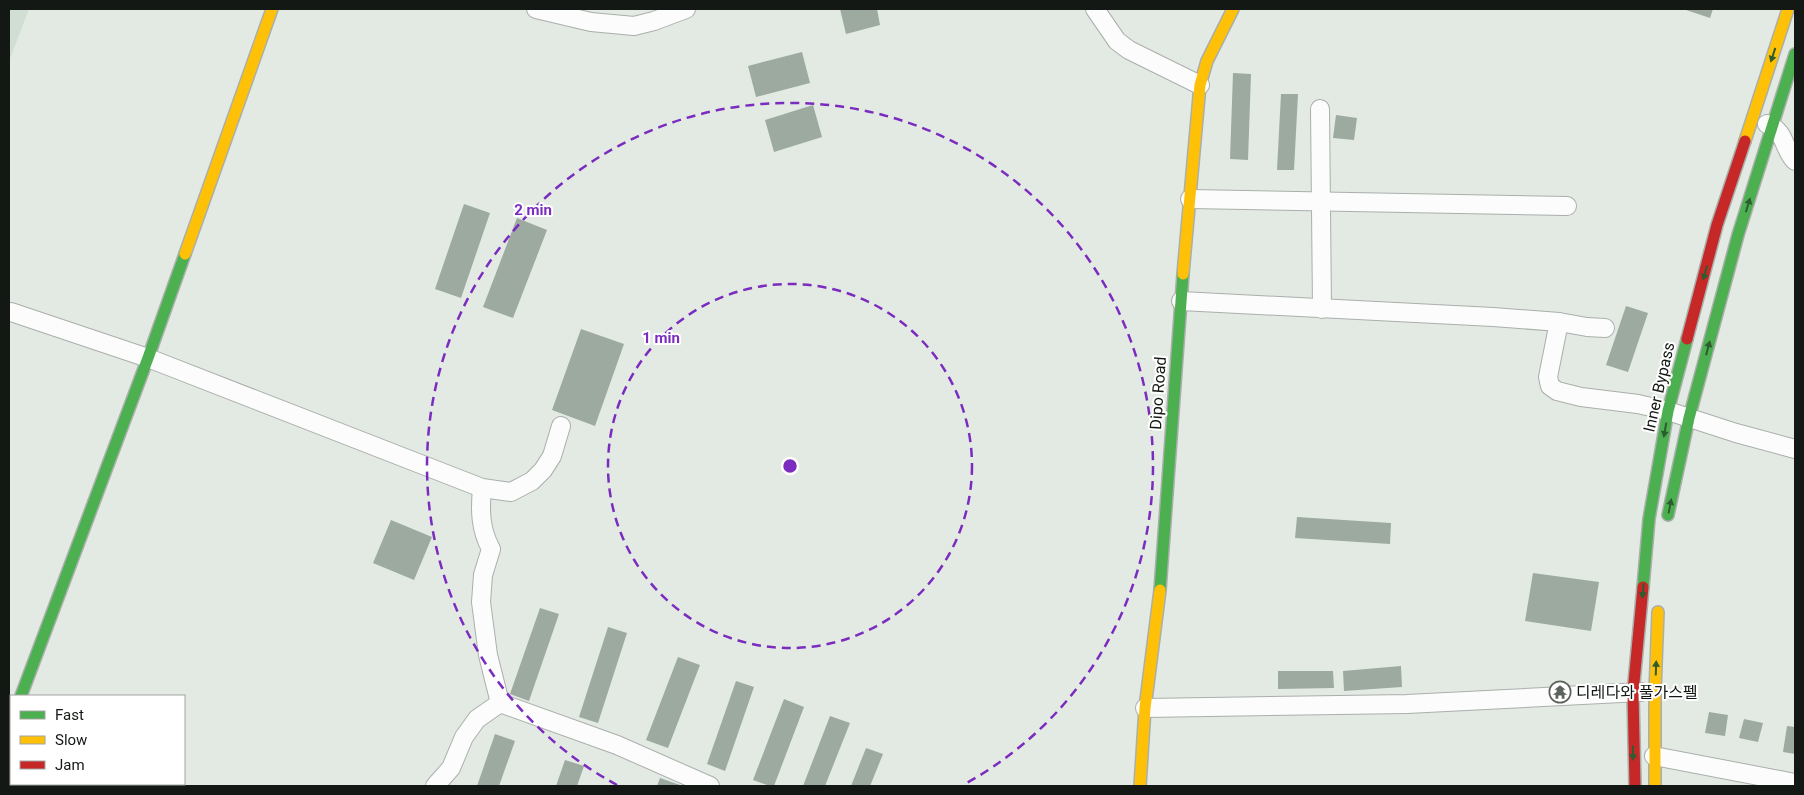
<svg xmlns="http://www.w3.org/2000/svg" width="1804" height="795" viewBox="0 0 1804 795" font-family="Roboto,'Noto Sans KR',sans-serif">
<rect width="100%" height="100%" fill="#e3eae4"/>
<polygon fill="#d1ded4" points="9,9 29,9 9,61"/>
<g fill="#9caaa0">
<polygon points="840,9 877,9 880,25 846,34"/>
<polygon points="1683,9 1713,9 1710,18"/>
<polygon points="802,52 810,83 756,97 748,66"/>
<polygon points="1233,73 1251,74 1248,160 1230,159"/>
<polygon points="1281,94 1298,94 1294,170 1277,170"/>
<polygon points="813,105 822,137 774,152 765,120"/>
<polygon points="1336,115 1357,118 1354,140 1333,138"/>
<polygon points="464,204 490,213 461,298 435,289"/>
<polygon points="517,218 547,230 513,318 483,307"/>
<polygon points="1626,306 1648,313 1628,372 1606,365"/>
<polygon points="581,329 624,344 595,426 552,410"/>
<polygon points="1297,517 1391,523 1390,544 1295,538"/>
<polygon points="391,520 432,537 414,580 373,563"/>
<polygon points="1533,573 1599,582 1591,631 1525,621"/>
<polygon points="540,608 559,614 529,701 510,694"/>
<polygon points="608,627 627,633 598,723 579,717"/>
<polygon points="678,657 700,665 668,748 646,740"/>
<polygon points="1401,666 1402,687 1344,691 1343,671"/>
<polygon points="1278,671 1333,671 1334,688 1278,689"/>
<polygon points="736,681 754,687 725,771 707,764"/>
<polygon points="784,699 804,707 774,786 770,786 753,780"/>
<polygon points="1709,712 1728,715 1725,736 1705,733"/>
<polygon points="830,716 850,723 825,786 803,786"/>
<polygon points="1744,719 1763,723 1758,742 1739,738"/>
<polygon points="1787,726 1795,727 1795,754 1783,752"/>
<polygon points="495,734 515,741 499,786 477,786"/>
<polygon points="866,748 883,754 870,786 851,786"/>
<polygon points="565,760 584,766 577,786 556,786"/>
<polygon points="660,778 683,786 657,786"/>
</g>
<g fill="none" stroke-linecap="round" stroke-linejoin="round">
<g stroke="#aaafab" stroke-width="20">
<g id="street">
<polyline points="536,9 591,22 634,26 654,21 686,9"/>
<polyline points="1095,9 1117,41 1129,50 1200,85"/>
<polyline points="1320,109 1322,309"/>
<path d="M1767 124C1786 131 1783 149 1795 161"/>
<polyline points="1190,199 1567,206"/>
<polyline points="1181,301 1493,317 1559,322 1587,327 1605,328"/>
<polyline points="11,312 148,358 482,488 511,492 532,481 543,470 552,456 561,426"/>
<polyline points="1559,322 1548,377 1550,386 1557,391 1581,397 1638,404 1668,411 1736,433 1795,449"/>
<path d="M482 488C480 510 480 529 491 549L483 575 481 602 488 655 500 703"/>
<polyline points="1145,708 1407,704 1641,692"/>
<polyline points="9,727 11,721"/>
<polyline points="1654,756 1795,783"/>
<polyline points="435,786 451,768 464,737 477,719 500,703 617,745 710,786"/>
</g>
</g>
<g stroke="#aaafab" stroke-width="14">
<g id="fast">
<polyline points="1668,515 1689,418 1738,235 1795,54"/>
<polyline points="1643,587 1649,519 1668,411 1687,339"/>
<polyline points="1160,590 1183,274"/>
<polyline points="21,696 148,358 185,254"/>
</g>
</g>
<g stroke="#aaafab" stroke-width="14">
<g id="slow">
<polyline points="1745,141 1788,9"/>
<polyline points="185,254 272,9"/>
<polyline points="1183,274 1200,85 1207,61 1233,9"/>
<polyline points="1140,786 1145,708 1160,590"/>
<polyline points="1655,786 1655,692 1658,612"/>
</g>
</g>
<g stroke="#aaafab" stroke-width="14">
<g id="jam">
<polyline points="1687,339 1717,225 1745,141"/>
<polyline points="1635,786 1633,693 1643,587"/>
</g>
</g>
<use href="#street" stroke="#fbfcfb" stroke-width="18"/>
<use href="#fast" stroke="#4caf50" stroke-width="11"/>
<use href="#slow" stroke="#ffc107" stroke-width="11"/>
<use href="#jam" stroke="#c62828" stroke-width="11"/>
</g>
<defs><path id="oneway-solid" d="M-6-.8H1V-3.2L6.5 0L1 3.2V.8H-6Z" transform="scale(1.25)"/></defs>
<g fill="#2d5c2f">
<use href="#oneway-solid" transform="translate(1773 55) rotate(108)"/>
<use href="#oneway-solid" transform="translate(1748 205) rotate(-73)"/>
<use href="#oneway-solid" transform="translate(1705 273) rotate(105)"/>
<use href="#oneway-solid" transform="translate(1708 348) rotate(-75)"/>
<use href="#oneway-solid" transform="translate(1665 430) rotate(100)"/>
<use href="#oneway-solid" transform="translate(1670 506) rotate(-79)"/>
<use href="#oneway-solid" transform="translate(1643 591) rotate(95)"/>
<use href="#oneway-solid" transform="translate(1656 668) rotate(-88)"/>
<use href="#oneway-solid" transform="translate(1633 753) rotate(89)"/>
</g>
<g fill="none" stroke="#7b2cbf" stroke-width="2.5" stroke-dasharray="9 6">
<circle cx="790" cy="466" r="182"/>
<path d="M617 785A363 363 0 1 1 963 785"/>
</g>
<defs>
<g id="temple-ring" transform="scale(1.125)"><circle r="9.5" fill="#fff" stroke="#5c625d" stroke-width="1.5"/><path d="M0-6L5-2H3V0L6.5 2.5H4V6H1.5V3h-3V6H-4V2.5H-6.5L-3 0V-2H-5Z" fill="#5c625d"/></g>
</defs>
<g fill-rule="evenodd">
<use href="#temple-ring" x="1560" y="692"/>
</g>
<g text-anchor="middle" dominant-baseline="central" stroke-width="4" stroke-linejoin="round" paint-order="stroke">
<g font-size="16" fill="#131814" stroke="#fff">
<text transform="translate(1659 387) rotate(-77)">Inner Bypass</text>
<text transform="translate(1158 393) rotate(-86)">Dipo Road</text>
</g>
<g font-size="16" fill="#131814" stroke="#fff" text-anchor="start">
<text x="1576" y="692">디레다와 풀가스펠</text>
</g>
</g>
<circle cx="790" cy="466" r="8" fill="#7b2cbf" stroke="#fff" stroke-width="2.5"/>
<g font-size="15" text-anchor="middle" font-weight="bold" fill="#7b2cbf" stroke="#fff" stroke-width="4" stroke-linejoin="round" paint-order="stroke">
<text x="533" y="215">2 min</text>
<text x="661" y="343">1 min</text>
</g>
<rect width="1804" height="795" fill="none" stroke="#131814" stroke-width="20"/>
<rect x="10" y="695" width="175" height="90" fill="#ffffff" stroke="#a1a3a1"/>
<rect x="20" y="711" width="25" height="8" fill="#4caf50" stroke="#a1a3a1"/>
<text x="55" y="720" font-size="15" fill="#131814">Fast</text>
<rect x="20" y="736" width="25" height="8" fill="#ffc107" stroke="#a1a3a1"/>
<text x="55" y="745" font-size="15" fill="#131814">Slow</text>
<rect x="20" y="761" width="25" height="8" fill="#c62828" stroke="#a1a3a1"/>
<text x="55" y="770" font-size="15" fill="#131814">Jam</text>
</svg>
